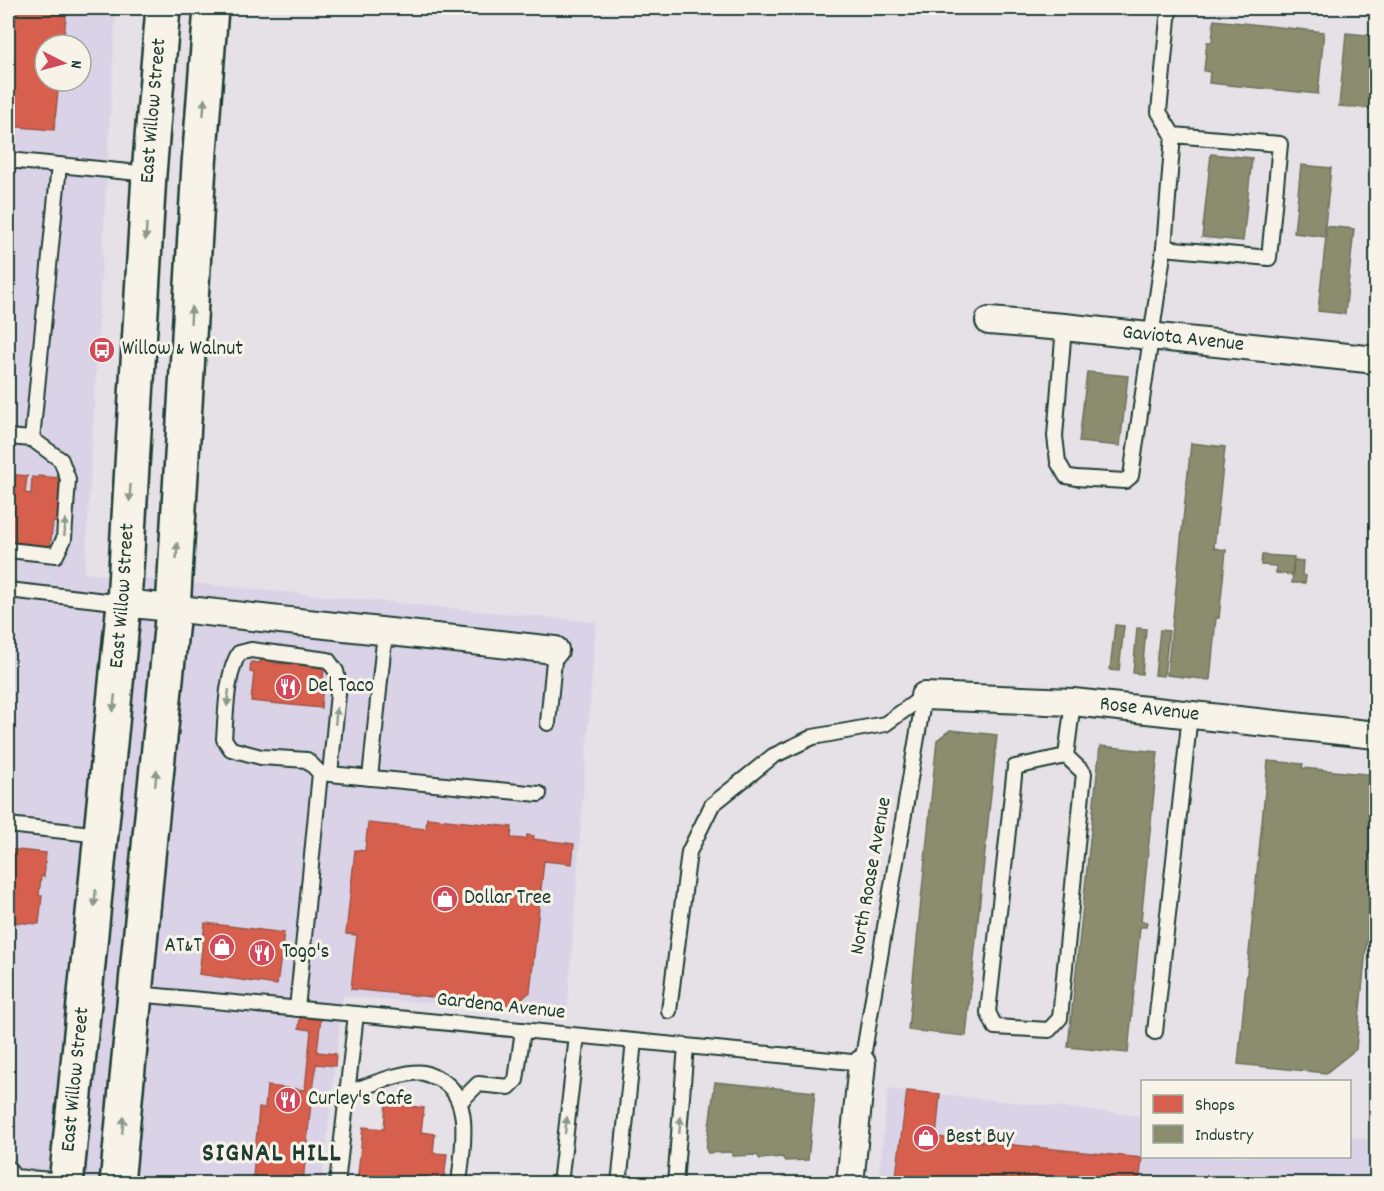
<svg xmlns="http://www.w3.org/2000/svg" width="1384" height="1191" viewBox="0 0 1384 1191" font-family="Dekko,sans-serif">
<rect width="100%" height="100%" fill="#e6e0e7"/>
<filter id="ink" filterUnits="userSpaceOnUse"><feTurbulence type="fractalNoise" baseFrequency=".0167" numOctaves="2"/><feDisplacementMap in="SourceGraphic" scale="12" xChannelSelector="R" yChannelSelector="G"/><feConvolveMatrix kernelMatrix="1 2 1 2 8 2 1 2 1" color-interpolation-filters="sRGB"/></filter>
<g filter="url(#ink)">
<g fill="#dad3e7" fill-rule="evenodd">
<path d="M8 8H116L85 573 596 622 567 1014 343 996 322 1183H8ZM45 45H81V81H45Z"/>
<polygon points="888,1089 1142,1116 1142,1156 1350,1156 1350,1137 1376,1140 1376,1183 878,1184"/>
</g>
<g fill="#d6604d" stroke="#9f5646" stroke-width="1.5">
<polygon points="8,8 67,8 63,45 45,45 45,81 59,81 54,130 8,126"/>
<polygon points="8,474 27,476 25,493 31,494 32,477 38,478 38,476 59,478 59,480 63,480 58,523 53,522 50,547 8,542"/>
<polygon points="284,656 295,657 294,664 324,668 321,708 251,701 254,673 250,672 251,662 260,663 261,658 275,659 275,663 283,664"/>
<polygon points="427,818 512,827 511,838 526,839 527,835 534,836 533,839 574,844 572,864 544,861 530,992 514,1005 351,989 357,935 346,934 355,850 365,851 368,823 426,829"/>
<polygon points="8,849 46,853 44,877 41,876 39,896 42,896 39,924 11,922 12,919 8,918"/>
<polygon points="205,923 284,933 277,985 199,974"/>
<polygon points="305,1015 321,1017 317,1052 336,1054 335,1066 316,1064 313,1092 312,1092 303,1182 253,1177 259,1108 265,1108 267,1086 305,1090 311,1030 299,1028 300,1016 305,1017"/>
<polygon points="907,1091 940,1094 936,1137 1142,1158 1139,1184 895,1184"/>
<polygon points="398,1101 410,1102 410,1106 424,1108 421,1132 435,1134 433,1153 447,1154 444,1180 429,1179 429,1184 357,1184 363,1127 384,1129 386,1102 398,1103"/>
</g>
<g fill="#8c8c6e" stroke="#6b745d" stroke-width="1.5">
<polygon points="1214,20 1324,32 1318,94 1209,83 1210,72 1204,71 1207,42 1212,42"/>
<polygon points="1346,33 1376,36 1376,109 1339,106"/>
<polygon points="1211,154 1252,158 1243,241 1202,237"/>
<polygon points="1301,165 1331,168 1325,226 1326,237 1294,233"/>
<polygon points="1325,226 1354,229 1345,314 1318,311 1326,237"/>
<polygon points="1087,372 1128,376 1120,446 1079,442"/>
<polygon points="1191,443 1225,447 1214,548 1226,550 1219,618 1216,618 1210,680 1167,675"/>
<polygon points="1262,555 1294,557 1292,575 1276,573 1276,566 1261,565"/>
<polygon points="1294,560 1303,561 1302,575 1306,576 1305,583 1292,583"/>
<polygon points="1115,625 1124,626 1119,671 1110,670"/>
<polygon points="1137,628 1146,629 1142,674 1133,673"/>
<polygon points="1160,630 1169,631 1164,676 1155,675"/>
<polygon points="950,730 997,735 966,1036 908,1030 937,740"/>
<polygon points="1100,746 1158,752 1141,921 1147,922 1146,927 1140,927 1128,1053 1068,1047"/>
<polygon points="1268,761 1303,764 1302,768 1376,775 1376,850 1356,1049 1326,1073 1238,1064"/>
<polygon points="715,1082 815,1092 808,1160 785,1161 782,1157 760,1159 757,1155 733,1156 731,1152 708,1153 706,1149"/>
</g>
<g fill="none" stroke-linecap="round" stroke-linejoin="round">
<g stroke="#1f3d34" stroke-width="18">
<g id="lane">
<polyline points="1169,8 1159,112 1173,135 1164,248 1269,258 1280,144 1173,135"/>
<polyline points="8,160 149,174"/>
<polyline points="1064,327 1055,436 1058,462 1066,476 1076,478 1125,481 1131,476 1164,248"/>
<polyline points="8,437 32,439 59,165"/>
<polyline points="8,550 56,555 64,539 68,479 61,460 32,439"/>
<polyline points="8,590 124,603"/>
<polyline points="548,723 555,650"/>
<polyline points="1066,756 1084,773 1060,1018 1049,1030 995,1027 988,1012 1015,767 1066,756 1073,702"/>
<path d="M330 774 339 684 336 671 328 660 320 659 251 650 239 653C226 674 226 714 224 739L231 749 261 757 307 760 320 773 330 774 539 794"/>
<polyline points="370,778 385,632"/>
<polyline points="8,825 101,835"/>
<polyline points="136,994 356,1014 862,1063 924,696"/>
<polyline points="297,1009 320,773"/>
<polyline points="669,1011 689,852 712,805 773,756 813,737 885,724 924,696"/>
<polyline points="1155,1032 1190,715"/>
<path d="M347 1093C365 1087 407 1069 424 1073 428 1074 433 1077 437 1078 475 1095 462 1150 459 1184"/>
<polyline points="460,1102 478,1084 509,1087 516,1080 523,1030"/>
<polyline points="8,1168 14,1177 66,1181"/>
<polyline points="337,1184 356,1014"/>
<polyline points="560,1184 577,1036"/>
<polyline points="619,1184 634,1041"/>
<polyline points="675,1184 686,1046"/>
</g>
</g>
<g stroke="#1f3d34" stroke-width="30">
<g id="street">
<path id="s1" d="M989 321 1064 327 1376 360"/>
<polyline points="124,603 555,650"/>
<path id="s2" d="M924 696 1073 702 1376 735"/>
<polyline points="850,1184 862,1063"/>
</g>
</g>
<g stroke="#1f3d34" stroke-width="38">
<g id="primary">
<path id="s3" d="M66 1184 124 603 149 174 163 8"/>
<polyline points="117,1184 150,836 173,610 199,165 211,8"/>
</g>
</g>
<use href="#lane" stroke="#f7f3e8" stroke-width="14"/>
<use href="#street" stroke="#f7f3e8" stroke-width="26"/>
<use href="#primary" stroke="#f7f3e8" stroke-width="33"/>
</g>
<defs><path id="oneway-solid" d="M-6-.8H1V-3.2L6.5 0L1 3.2V.8H-6Z" transform="scale(1.5)"/></defs>
<g fill="#8b988e">
<use href="#oneway-solid" transform="translate(204 107) rotate(-86)"/>
<use href="#oneway-solid" transform="translate(146 232) rotate(94)"/>
<use href="#oneway-solid" transform="translate(191 315) rotate(-87)"/>
<use href="#oneway-solid" transform="translate(130 493) rotate(93)"/>
<use href="#oneway-solid" transform="translate(65 527) rotate(-86)"/>
<use href="#oneway-solid" transform="translate(177 551) rotate(-87)"/>
<use href="#oneway-solid" transform="translate(228 698) rotate(96)"/>
<use href="#oneway-solid" transform="translate(114 703) rotate(96)"/>
<use href="#oneway-solid" transform="translate(336 716) rotate(-85)"/>
<use href="#oneway-solid" transform="translate(156 778) rotate(-84)"/>
<use href="#oneway-solid" transform="translate(95 898) rotate(95)"/>
<use href="#oneway-solid" transform="translate(123 1125) rotate(-84)"/>
<use href="#oneway-solid" transform="translate(566 1125) rotate(-83)"/>
<use href="#oneway-solid" transform="translate(680 1125) rotate(-85)"/>
</g>
</g>
<defs>
<g id="bus-disc" transform="scale(1.35)"><circle r="9.5" fill="#d1495b" stroke="#f7f3e8"/><path d="M-5-6H5V4H4V6H2V4H-2V6H-4V4H-5ZM-3.5-4V0h7V-4ZM-3.5 1.2v1.5H-2V1.2ZM2 1.2v1.5H3.5V1.2Z" fill="#fff"/></g>
<g id="restaurant-disc" transform="scale(1.35)"><circle r="9.5" fill="#d1495b" stroke="#f7f3e8"/><path d="M-5-6h1v4h1v-4h1v4h1v-4h1v5L-1.5 .5V6h-2V.5L-5-1ZM5-6V6H3V1.5H1.5Q1.5-4 5-6Z" fill="#fff"/></g>
<g id="shop-disc" transform="scale(1.35)"><circle r="9.5" fill="#d1495b" stroke="#f7f3e8"/><path d="M-5-2.5h2.3a2.7 3.5 0 0 1 5.4 0H5L5.5 6h-11ZM-1.5-2.5h3a1.5 2.3 0 0 0-3 0Z" fill="#fff"/></g>
</defs>
<g fill-rule="evenodd">
<use href="#bus-disc" x="102" y="350"/>
<use href="#restaurant-disc" x="288" y="687"/>
<use href="#shop-disc" x="445" y="899"/>
<use href="#shop-disc" x="222" y="947"/>
<use href="#restaurant-disc" x="262" y="953"/>
<use href="#restaurant-disc" x="288" y="1100"/>
<use href="#shop-disc" x="926" y="1138"/>
</g>
<g text-anchor="middle" dominant-baseline="central" stroke-width="6" stroke-linejoin="round" paint-order="stroke">
<g font-size="21" fill="#1f3d34" stroke="#f7f3e8">
<text stroke="none"><textPath href="#s3" startOffset="1077">East Willow Street</textPath></text>
<text stroke="none"><textPath href="#s1" startOffset="195">Gaviota Avenue</textPath></text>
<text stroke="none"><textPath href="#s3" startOffset="591">East Willow Street</textPath></text>
<text stroke="none"><textPath href="#s2" startOffset="226">Rose Avenue</textPath></text>
<text transform="translate(872 876) rotate(-80)">North Roase Avenue</text>
<text transform="translate(501 1007) rotate(6)">Gardena Avenue</text>
<text stroke="none"><textPath href="#s3" startOffset="105">East Willow Street</textPath></text>
</g>
<g font-size="21" fill="#1f3d34" stroke="#f7f3e8" text-anchor="start">
<text x="122" y="350">Willow &amp; Walnut</text>
<text x="308" y="687">Del Taco</text>
<text x="464" y="899">Dollar Tree</text>
<text x="202" y="947" text-anchor="end">AT&amp;T</text>
<text x="282" y="953">Togo's</text>
<text x="308" y="1100">Curley's Cafe</text>
<text x="946" y="1138">Best Buy</text>
</g>
<g font-size="27" font-weight="bold" letter-spacing="1.5" fill="#1f3d34" stroke="#f7f3e8">
<text x="272" y="1154">SIGNAL HILL</text>
</g>
</g>
<rect width="1384" height="1191" fill="none" stroke="#f7f3e8" stroke-width="30"/>
<rect x="15" y="15" width="1354" height="1161" fill="none" stroke="#1f3d34" stroke-width="2" filter="url(#ink)"/>
<rect x="1141" y="1080" width="210" height="78" fill="#f7f3e8" stroke="#a1aaa0" stroke-width="1.5"/>
<rect x="1153" y="1095" width="30" height="18" fill="#d6604d" stroke="#a1aaa0" stroke-width="1.5"/>
<text x="1195" y="1110" font-size="18" fill="#1f3d34">Shops</text>
<rect x="1153" y="1125" width="30" height="18" fill="#8c8c6e" stroke="#a1aaa0" stroke-width="1.5"/>
<text x="1195" y="1140" font-size="18" fill="#1f3d34">Industry</text>
<g transform="translate(63 63) rotate(96)"><circle r="28" fill="#f7f3e8" stroke="#a1aaa0" stroke-width="1.5"/>
<path d="M0-4.5L10 22L0 15L-10 22Z" fill="#d1495b"/>
<text y="-9" font-size="16" font-weight="bold" text-anchor="middle" fill="#1f3d34">N</text>
</g>
</svg>
